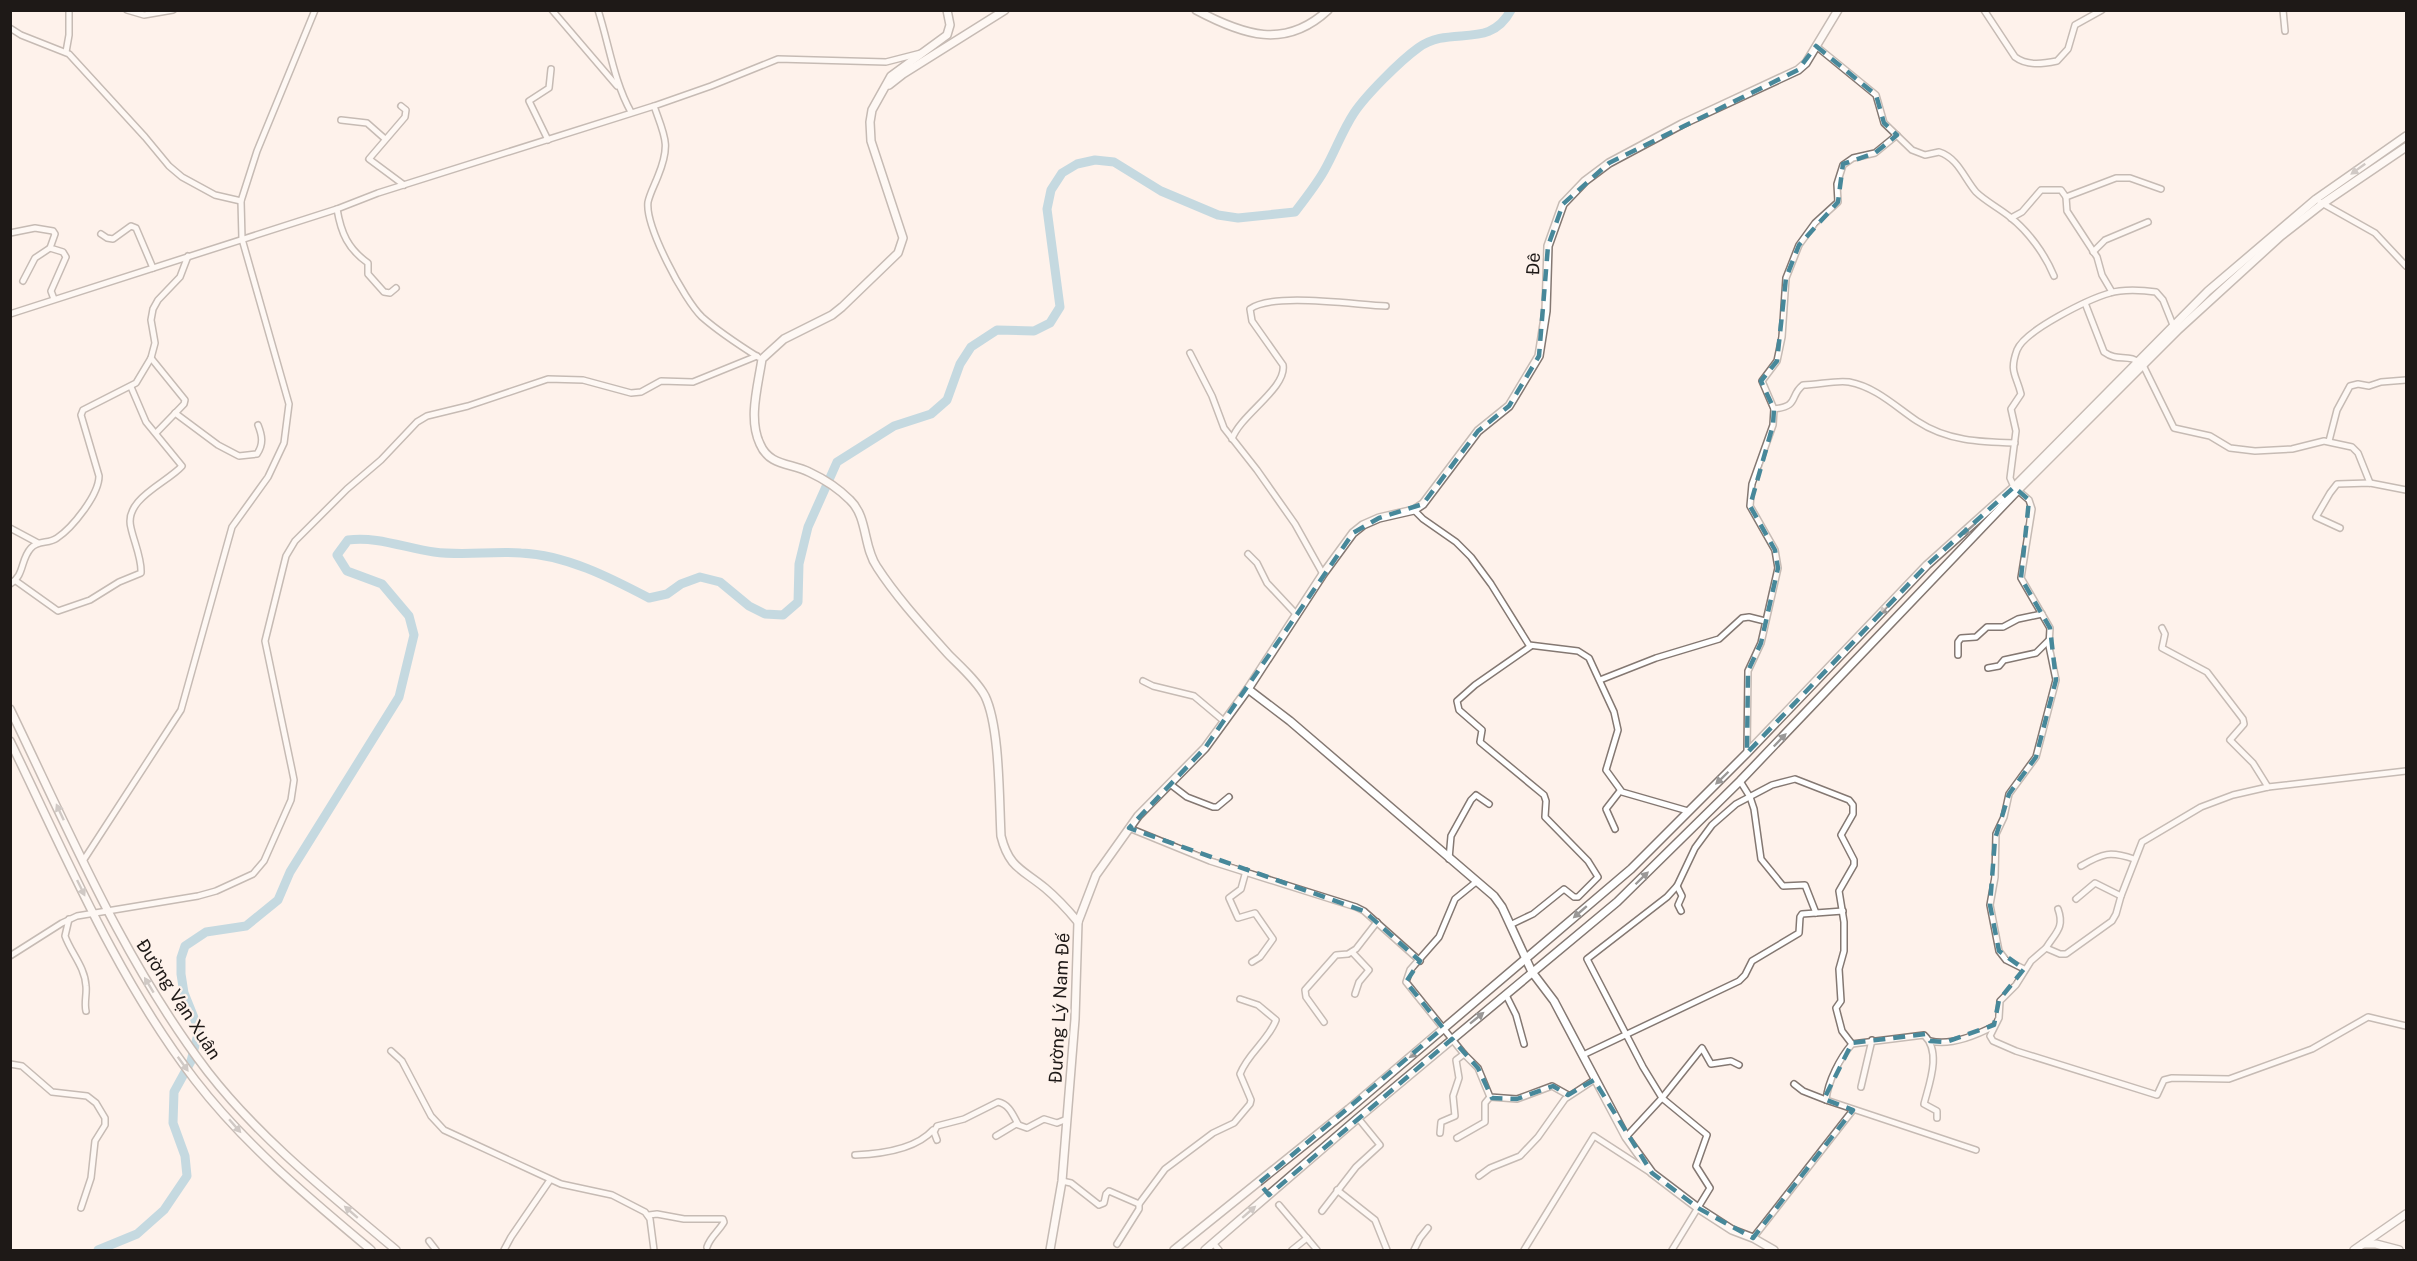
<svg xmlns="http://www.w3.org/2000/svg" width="2417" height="1261" viewBox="0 0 2417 1261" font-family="'Public Sans',sans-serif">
<rect width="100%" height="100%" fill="#fef2eb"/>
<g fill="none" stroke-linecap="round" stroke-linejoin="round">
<path stroke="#82bad3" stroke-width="9" d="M98 1250 137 1234 164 1210 187 1176 185 1156 173 1123 174 1092 191 1061 199 1030 184 993 181 974V958L185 946 206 932 246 926 278 900 290 872 399 697 414 635 409 616 382 584 347 571 337 555 348 540C377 536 405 548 434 552 463 556 491 551 521 553 566 555 609 577 649 598L667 594 681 584 700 577 720 582 749 606 765 614 783 615 798 602 799 564 808 527 837 462 894 426 931 414 947 400 960 364 971 347 997 330 1034 331 1050 323 1060 307 1047 209 1051 190 1062 173 1077 164 1095 160 1114 162 1161 191 1218 215 1238 218 1295 212C1305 199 1316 185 1324 171 1335 152 1342 131 1354 113 1366 95 1400 61 1418 48 1451 24 1489 51 1511 10"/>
<g stroke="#847872" stroke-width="8">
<g id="street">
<polyline points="127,10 144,15 173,10"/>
<polyline points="552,10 617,86"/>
<path d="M598 10C609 44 614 82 631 112"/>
<path d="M1984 10 2015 57C2027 66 2042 64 2057 61L2068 49 2075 25 2102 10"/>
<polyline points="2283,10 2285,31"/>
<polyline points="10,28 21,35 69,54 145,137 169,166 182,177 215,195 241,201"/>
<path d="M1816 46 1876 95 1884 123 1912 150 1925 155 1939 152C1958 158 1964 178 1976 192 1985 201 1999 208 2010 217 2028 231 2045 254 2054 276"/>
<polyline points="66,52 69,35 69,10"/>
<polyline points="401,106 406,110 405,117 369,159 404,185"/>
<path d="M654 106C665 137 671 144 658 176 655 184 650 193 648 202 645 226 684 300 702 317 719 332 739 345 758 357"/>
<polyline points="341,120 367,123 384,138"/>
<polyline points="548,140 529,101 549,88 551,69"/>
<polyline points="2066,197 2116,178 2130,178 2161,189"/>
<polyline points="2320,202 2375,233 2406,266"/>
<path d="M337 209C341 233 348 249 368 263V274L384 292 390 293 396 288"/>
<polyline points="2011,218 2022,212 2041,190 2061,190 2066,197 2067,211 2097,257 2102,275 2112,292"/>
<polyline points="10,233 35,228 53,231 55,234 50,248 63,252 66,257 51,291 54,299"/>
<polyline points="101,234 107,238 113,239 131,226 136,228 153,268"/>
<polyline points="2093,252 2105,240 2148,222"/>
<polyline points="23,281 35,258 50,248"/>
<path d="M2085 303 2104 352C2119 363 2128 352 2143 365L2174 428 2210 436 2230 448 2255 451 2292 449 2324 441 2352 447 2358 453 2370 483"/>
<polyline points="10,314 337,209 378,193 654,106 711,86 778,59 886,62 921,53"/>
<polyline points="1190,353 1212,396 1224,428 1257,470 1295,524 1323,574"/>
<polyline points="151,358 185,400 184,404 156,433"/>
<path d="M1774 409C1800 406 1789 396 1803 385 1818 385 1835 380 1849 382 1876 387 1896 407 1917 421 1947 441 1980 442 2015 443"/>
<path d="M175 413 218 445 239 456 257 454C264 444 262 435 258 425"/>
<path d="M1232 439C1240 415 1287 388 1283 365L1252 321 1250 309C1273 292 1356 305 1386 306"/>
<polyline points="2329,441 2337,410 2350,386 2358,384 2369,386 2381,382 2406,380"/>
<polyline points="1414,510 1423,519 1456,542 1471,557 1491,584 1529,645 1578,651 1589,658 1614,712 1618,730 1606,770 1622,792 1688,811"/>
<polyline points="10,528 38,543"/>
<polyline points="2340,528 2316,517 2330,493 2337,484 2370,483 2406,490"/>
<polyline points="1248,554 1257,563 1267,583 1297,615"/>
<path d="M16 581 58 611 90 600 119 582 141 573C142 559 134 542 131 528 123 499 167 483 182 466L146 422 131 387"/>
<path d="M10 584C25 575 20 560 31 548 38 540 49 544 57 538 72 528 99 495 99 476L81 415 83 410 136 383 151 358 155 343 151 320 153 309 158 300 180 277 188 256"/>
<polyline points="2162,628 2165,634 2162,648 2207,672 2243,719 2244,724 2230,740 2253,763 2268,787"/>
<polyline points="1958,655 1958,642 1961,638 1976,637 1987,627 2003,627 2018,619 2042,614"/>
<polyline points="1988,668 1999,666 2004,660 2036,653 2049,640"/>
<polyline points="1600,680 1656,658 1719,639 1742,618 1749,617 1765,621"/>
<polyline points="1143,681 1153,686 1194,696 1225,722"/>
<polyline points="1747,753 1748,671 1761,643 1778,568 1775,550 1750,506 1752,484 1773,425 1774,409 1762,381 1777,361 1782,337 1786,278 1799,245 1815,223 1838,202 1837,184 1843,165 1853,158 1875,153 1897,135"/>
<polyline points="2406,771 2268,787 2233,795 2201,807 2142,842 2121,896 2116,914 2112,921 2066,954 2060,954 2046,948 2031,961 2016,985 2000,1001 1999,1018 1990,1036 1993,1041 2016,1051 2157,1095 2164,1080 2172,1078 2229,1079 2312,1049 2368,1017 2406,1026"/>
<polyline points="1740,781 1750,797 1754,809 1761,859 1783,886 1805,885 1816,913"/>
<polyline points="1170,784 1187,797 1213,807 1217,807 1229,797"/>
<polyline points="1129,828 1210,861 1356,907 1364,911 1420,961"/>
<polyline points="1615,829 1606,809 1620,791"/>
<polyline points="1449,859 1451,836 1471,800 1476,795 1489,804"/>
<polyline points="83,861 181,710 232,527 268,477 284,443 289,404 242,239 241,201 257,151 315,10"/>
<path d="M2081 866C2103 853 2110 851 2134 859"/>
<polyline points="1246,871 1241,889 1229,898 1238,918 1255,913 1273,939 1260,957 1252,962"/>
<polyline points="1476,882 1455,899 1439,937 1410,970 1406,982 1464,1054 1478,1068 1490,1097 1517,1099 1552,1086 1568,1095"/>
<polyline points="1677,886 1682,896 1678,905 1681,911"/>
<polyline points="2076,899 2095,883 2121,896"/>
<path d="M69 919 65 936C71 953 85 967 86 986 87 994 84 1002 86 1011"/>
<polyline points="1510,925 1533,914 1564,889 1574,897 1578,897 1598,877 1588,861 1545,817 1546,801 1544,795 1480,742 1482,730 1459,710 1457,701 1475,685 1531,646"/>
<path d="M2046 948C2055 933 2065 928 2058 909"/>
<polyline points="1352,952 1369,970 1359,982 1355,994"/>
<polyline points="10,956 62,923 77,916 198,896 216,891 253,874 264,861 291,800 294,780 292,770 265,641 286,556 295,541 347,489 381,460 417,422 427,416 468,406 548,379 583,380 631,393 641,392 661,381 693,382 757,356"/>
<path d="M2024 969 2006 960 1999 951 1990 905 1995 877 1996 834 2004 817 2009 794 2036 757 2056 680 2049 646 2050 628 2021 578 2032 509 2029 500 2014 487 2010 478 2016 431 2011 409 2021 394C2016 374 2009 372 2017 350 2025 330 2089 299 2110 293 2122 289 2143 290 2156 292L2163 300 2173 325"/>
<polyline points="1506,995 1516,1015 1524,1044"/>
<polyline points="1324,1022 1306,997 1305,990 1336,955 1348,954 1356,949 1377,922"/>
<path d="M1930 1041C1951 1046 1975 1036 1994 1026"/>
<polyline points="391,1051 402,1061 431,1116 444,1130 561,1184 612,1195 645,1212 650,1219 654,1250"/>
<polyline points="1583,1055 1739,981 1745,975 1752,961 1799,933 1800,917 1802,914 1843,911"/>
<polyline points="10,1064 22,1066 52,1092 87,1096 96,1103 105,1118 105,1125 95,1141 91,1178 81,1208"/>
<polyline points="1794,1084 1803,1091 1826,1100"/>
<polyline points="1861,1087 1872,1040"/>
<path d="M1937 1118V1111L1924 1104C1929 1084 1942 1052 1924 1035L1852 1044C1840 1058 1828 1081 1826 1100L1976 1150"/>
<polyline points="1440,1133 1441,1122 1455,1116 1453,1096 1459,1078 1456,1060 1464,1054"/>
<polyline points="996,1136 1016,1124 1027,1128 1044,1119 1057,1123 1067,1119"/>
<polyline points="1626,1137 1662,1098 1702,1048 1711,1064 1731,1061 1739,1065"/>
<polyline points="1457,1138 1485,1122 1485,1103 1490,1097"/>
<path d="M937 1140 934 1132 937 1126 964 1119 998 1102C1009 1104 1013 1115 1018 1124"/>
<path d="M855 1155C880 1154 916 1149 933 1130"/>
<polyline points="1479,1176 1490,1168 1520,1156 1538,1137 1565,1099 1594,1080"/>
<polyline points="1062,1181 1071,1183 1099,1205 1104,1203 1106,1194 1109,1191 1139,1204"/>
<polyline points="1337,1190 1375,1220 1387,1250"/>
<polyline points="1279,1205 1317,1250"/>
<polyline points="1322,1211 1356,1167 1380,1145 1358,1118"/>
<path d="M649 1215 657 1214 684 1219H723L724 1222C719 1231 710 1237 707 1247"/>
<polyline points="1753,1238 1853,1110"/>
<polyline points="429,1241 436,1250"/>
<polyline points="1213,1243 1219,1250"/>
<path d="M1117 1244 1139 1209V1204L1165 1169 1213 1133 1234 1123 1250 1104 1251 1100 1240 1074C1248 1053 1268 1041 1276 1020L1258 1005 1240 999"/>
<polyline points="504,1250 511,1237 550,1180"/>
<polyline points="1292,1250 1307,1238"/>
<polyline points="1414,1250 1420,1238 1428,1228"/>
<polyline points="1524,1250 1594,1136 1651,1173"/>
<polyline points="1672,1250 1710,1188 1696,1166 1707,1135 1662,1098 1643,1067 1587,959 1667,897 1677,886 1695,848 1712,825 1736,804 1772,785 1795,779 1849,800 1853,805 1853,814 1841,835 1854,860 1854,865 1839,891 1844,922 1844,951 1839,969 1841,1001 1836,1008 1842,1031 1852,1044"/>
</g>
</g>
<g stroke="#847872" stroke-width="10">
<g id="secondary">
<path d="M947 10 950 25 947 35 891 76 872 110 870 122 871 141 903 238 898 253 842 307 832 315 784 339 762 359C758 386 748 419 760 444 769 466 791 463 809 472 824 479 839 489 850 500 868 517 863 547 877 567 897 598 924 627 949 655 961 667 977 681 985 696 1000 727 999 799 1001 836 1009 868 1022 869 1045 888 1057 898 1068 910 1078 922"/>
<path d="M1196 10C1243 35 1285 50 1328 10"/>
<polyline points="889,85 903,74 1005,10"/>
<polyline points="1248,689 1290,721 1494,896 1502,907 1532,972 1554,1001 1626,1137 1652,1173 1698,1208 1732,1230 1753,1238 1774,1250"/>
<path d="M10 709C70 833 124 962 208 1072 261 1140 331 1195 396 1250"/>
<path d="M10 741C66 856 116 977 195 1080 245 1145 309 1198 371 1250"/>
<polyline points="2363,1244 2376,1244 2399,1250"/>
<polyline points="1050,1250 1062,1181 1075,1019 1078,922 1096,875 1138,816 1205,748 1248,689 1323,574 1353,533 1363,525 1379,518 1414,510 1423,504 1478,431 1509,406 1539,356 1546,311 1548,246 1563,204 1585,181 1609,163 1682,124 1798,70 1806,63 1838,10"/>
<polyline points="1174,1250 1349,1109 1631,869 1747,753 1927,565 2014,487 2208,291 2316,199 2406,136"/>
<polyline points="1205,1250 1358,1118 1617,902 1740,781 2018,490 2178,330 2281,236 2322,204 2406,147"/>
<polyline points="2354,1250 2406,1214"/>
</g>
</g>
<use href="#street" stroke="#fff" stroke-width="5"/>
<use href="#secondary" stroke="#fff" stroke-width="7"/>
</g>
<defs><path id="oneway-solid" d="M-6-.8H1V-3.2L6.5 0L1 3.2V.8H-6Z" transform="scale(1.5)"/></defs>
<g fill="#9a9897">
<use href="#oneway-solid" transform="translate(2358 169) rotate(144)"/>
<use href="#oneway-solid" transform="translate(1969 529) rotate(139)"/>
<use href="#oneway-solid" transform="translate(1886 608) rotate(134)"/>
<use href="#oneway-solid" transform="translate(1780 740) rotate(-46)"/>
<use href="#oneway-solid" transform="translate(1722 778) rotate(136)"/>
<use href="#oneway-solid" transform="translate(60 812) rotate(-115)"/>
<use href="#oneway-solid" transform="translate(1642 878) rotate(-44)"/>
<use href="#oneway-solid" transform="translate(81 888) rotate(64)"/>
<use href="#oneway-solid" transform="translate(1580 912) rotate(139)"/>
<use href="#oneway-solid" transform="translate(149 985) rotate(-121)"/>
<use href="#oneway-solid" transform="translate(1477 1018) rotate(-39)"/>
<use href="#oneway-solid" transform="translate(1416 1052) rotate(140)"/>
<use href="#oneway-solid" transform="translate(183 1064) rotate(54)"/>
<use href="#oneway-solid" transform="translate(235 1126) rotate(49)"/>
<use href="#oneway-solid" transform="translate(351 1212) rotate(-139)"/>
<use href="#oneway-solid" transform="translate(1249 1212) rotate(-41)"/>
</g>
<path d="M0 0H2417V1261H0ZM1816 46 1876 95 1884 123 1897 135 1875 153 1843 164 1838 202 1799 245 1786 278 1777 361 1761 381 1774 409 1773 425 1750 506 1775 550 1778 568 1761 643 1748 671 1747 753 1927 565 2014 487 2029 500 2021 578 2050 628 2056 680 2036 757 2009 794 1995 839 1990 905 1999 951 2024 969 1999 1000 1994 1025 1946 1042 1930 1041 1925 1034 1852 1043 1824 1099 1853 1110 1753 1238 1698 1208 1652 1173 1594 1080 1568 1095 1553 1086 1517 1099 1492 1098 1478 1068 1452 1039 1269 1195 1259 1183 1443 1028 1406 982 1420 961 1364 911 1129 828 1205 748 1353 533 1379 518 1423 504 1478 431 1509 406 1539 356 1548 246 1563 204 1609 163 1798 70Z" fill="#fef2eb" fill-opacity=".55" fill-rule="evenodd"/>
<path fill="none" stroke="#47889a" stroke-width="4.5" stroke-dasharray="12 8" stroke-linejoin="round" d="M1816 46 1876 95 1884 123 1897 135 1875 153 1843 164 1838 202 1799 245 1786 278 1777 361 1761 381 1774 409 1773 425 1750 506 1775 550 1778 568 1761 643 1748 671 1747 753 1927 565 2014 487 2029 500 2021 578 2050 628 2056 680 2036 757 2009 794 1995 839 1990 905 1999 951 2024 969 1999 1000 1994 1025 1946 1042 1930 1041 1925 1034 1852 1043 1824 1099 1853 1110 1753 1238 1698 1208 1652 1173 1594 1080 1568 1095 1553 1086 1517 1099 1492 1098 1478 1068 1452 1039 1269 1195 1259 1183 1443 1028 1406 982 1420 961 1364 911 1129 828 1205 748 1353 533 1379 518 1423 504 1478 431 1509 406 1539 356 1548 246 1563 204 1609 163 1798 70Z"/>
<g text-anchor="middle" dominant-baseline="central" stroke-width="4.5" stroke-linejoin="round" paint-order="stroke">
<g font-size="18" fill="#1e1917" stroke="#fef2eb">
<text transform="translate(1533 264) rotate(-87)">Đê</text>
<text transform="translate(179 999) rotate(57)">Đường Vạn Xuân</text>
<text transform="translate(1059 1008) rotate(-87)">Đường Lý Nam Đế</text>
</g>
</g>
<rect width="2417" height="1261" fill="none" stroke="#1e1917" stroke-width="24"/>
</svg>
